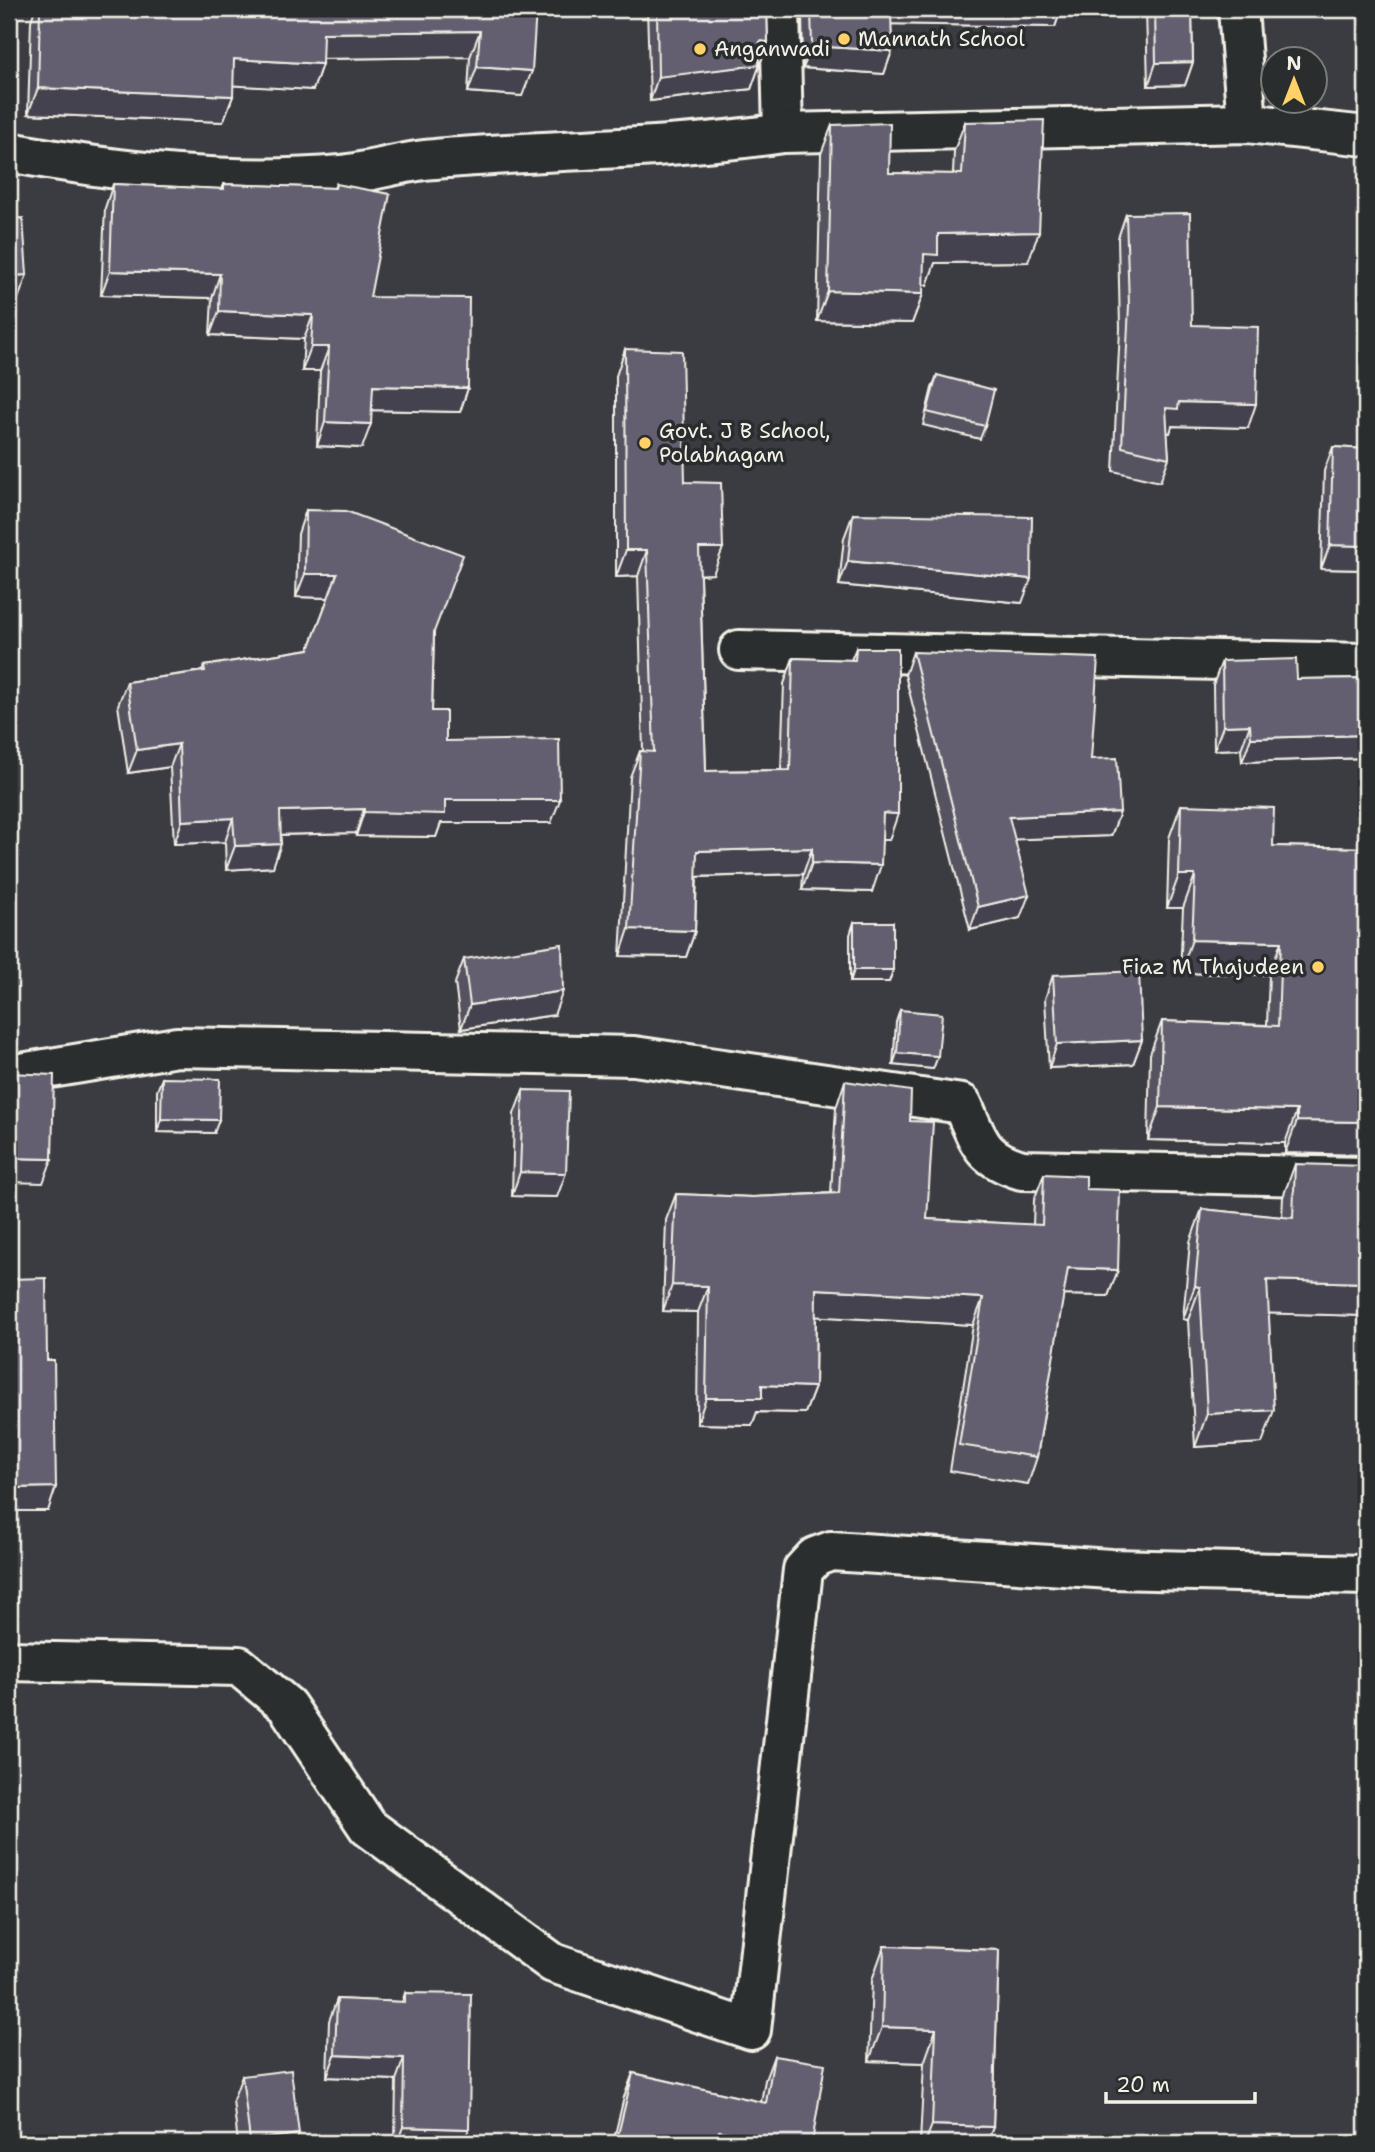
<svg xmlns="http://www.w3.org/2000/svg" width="1375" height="2152" viewBox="0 0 1375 2152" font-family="'Shantell Sans',sans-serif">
<rect width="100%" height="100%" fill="#3b3c42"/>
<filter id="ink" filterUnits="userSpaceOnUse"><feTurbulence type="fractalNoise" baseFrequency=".0143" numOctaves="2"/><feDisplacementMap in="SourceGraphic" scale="14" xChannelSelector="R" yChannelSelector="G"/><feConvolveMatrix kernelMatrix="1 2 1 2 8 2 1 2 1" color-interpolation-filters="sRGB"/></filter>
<g filter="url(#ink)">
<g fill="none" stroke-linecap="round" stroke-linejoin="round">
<g stroke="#f4f1e8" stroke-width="44">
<g id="street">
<polyline points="780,9 783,133"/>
<polyline points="1238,9 1247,123"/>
<path d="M9 152C117 172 230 185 341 175 372 172 403 161 435 159 551 149 667 150 783 133L1247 123 1366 136"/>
<polyline points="739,650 1366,663"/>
<path d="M9 1075 177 1047 634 1056 962 1104C979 1141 980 1158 1022 1170L1366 1177"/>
<polyline points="9,1661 239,1666 287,1706 368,1827 553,1963 751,2030 803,1570 815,1557 831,1551 1111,1569 1366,1575"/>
</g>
</g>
<use href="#street" stroke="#2a2d2e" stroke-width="38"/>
</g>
<g fill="#555261" stroke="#f4f1e8" stroke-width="2">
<polygon points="35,9 536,9 522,96 468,92 470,57 322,59 322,64 313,90 233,85 233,96 223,122 28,114 31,21"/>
<polygon points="647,9 767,9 768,42 751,89 650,101"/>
<polygon points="802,9 1061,9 1055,27 891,24 892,51 884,74 803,68"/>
<polygon points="1146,9 1216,9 1215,10 1192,10 1193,62 1185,85 1148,86"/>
<polygon points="965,122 1028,262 935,263 927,285 923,284 923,294 912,323 817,321 821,154 832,125 889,173 953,174 954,151"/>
<polygon points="113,184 222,189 224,184 334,188 336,184 370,297 468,388 460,412 372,410 362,448 317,446 320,371 302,371 304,339 210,335 212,298 101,295 105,208"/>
<polygon points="1126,214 1192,325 1248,428 1172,426 1170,433 1167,433 1169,458 1160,482 1113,471 1120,329 1118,238"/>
<polygon points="625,349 685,482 713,574 700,575 706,771 781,770 784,684 793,658 851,660 856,648 889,840 882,840 872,892 802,890 803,874 697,877 695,931 686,957 620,956 630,777 640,751 643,751 638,576 616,577 616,376"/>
<polygon points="937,375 985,426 980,439 923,425 932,388"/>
<polygon points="1333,447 1366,449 1366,570 1321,569 1324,471"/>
<polygon points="306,510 434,633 432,711 446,741 551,823 441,823 436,837 356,836 356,833 281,835 273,867 226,870 225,842 174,844 170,767 128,773 118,705 127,682 202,671 204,666 309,649 328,598 296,597 298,534"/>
<polygon points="853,514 1022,603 839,585 844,538"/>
<polygon points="913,652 1091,759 1120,812 1111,836 1015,839 1020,918 970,930 905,675"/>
<polygon points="1222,661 1297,679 1366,678 1366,758 1242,762 1241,749 1214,750 1213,685"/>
<polygon points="1181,805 1273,846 1366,848 1366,1155 1285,1153 1285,1143 1148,1140 1150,1054 1162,1021 1267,1025 1269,975 1180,973 1183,908 1167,908 1169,838"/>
<polygon points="854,922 893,970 889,982 850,982 850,935"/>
<polygon points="464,959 554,1015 461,1029 455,983"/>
<polygon points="1053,975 1142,1040 1133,1064 1049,1068 1045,999"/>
<polygon points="900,1010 938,1056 933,1069 893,1065 896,1022"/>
<polygon points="162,1078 214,1133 157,1132 157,1091"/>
<polygon points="845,1081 910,1121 927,1219 1033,1225 1034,1200 1044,1174 1086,1189 1118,1270 1108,1296 1063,1295 1037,1457 1028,1484 950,1471 973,1325 816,1316 815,1387 805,1413 757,1412 752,1425 697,1424 698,1312 663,1311 666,1220 676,1194 753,1197 831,1193 836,1108"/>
<polygon points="523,1090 557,1197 512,1196 514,1114"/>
<polygon points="1295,1164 1366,1316 1269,1313 1262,1443 1195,1447 1188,1320 1183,1319 1190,1242 1202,1209 1282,1217 1283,1197"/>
<polygon points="884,1946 999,1950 993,2127 987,2143 920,2143 924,2063 869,2061 872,1980"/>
<polygon points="405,1993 464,2143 395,2143 396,2080 327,2077 329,2021 337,1999 402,2002"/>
<polygon points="774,2056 812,2143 613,2143 624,2097 633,2073 761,2102 765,2080"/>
<polygon points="242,2076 296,2143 238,2143 233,2100"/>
</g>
<g fill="#45424f" stroke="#f4f1e8" stroke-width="2">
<polygon points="888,9 1061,9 1055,27 882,24"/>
<polygon points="1184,9 1216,9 1215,10 1184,10"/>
<polygon points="480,31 470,57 314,59 323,33"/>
<polygon points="760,41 768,42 751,89 650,101 658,77"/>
<polygon points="812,46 892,51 884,74 803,68"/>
<polygon points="234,59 322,64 313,90 224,85"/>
<polygon points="1193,62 1185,85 1148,86 1156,63"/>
<polygon points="477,67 532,71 522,96 468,92"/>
<polygon points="38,88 233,96 223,122 28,114"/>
<polygon points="1039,232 1028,262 935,263 927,285 913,284 924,254 938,234"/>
<polygon points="110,271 220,274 212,298 101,295"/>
<polygon points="27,275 18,299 9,299 9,276"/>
<polygon points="828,291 923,294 912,323 817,321"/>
<polygon points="219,311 313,315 304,339 210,335"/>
<polygon points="311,347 329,347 320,371 302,371"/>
<polygon points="373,386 468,388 460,412 364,410"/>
<polygon points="1179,402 1256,404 1248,428 1172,426 1170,433 1157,432 1166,408"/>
<polygon points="325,422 371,424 362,448 317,446"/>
<polygon points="1330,545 1366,546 1366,570 1321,569"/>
<polygon points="699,548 723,548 713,574 690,575"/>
<polygon points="626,550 647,550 638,576 616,577"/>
<polygon points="848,561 1031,579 1022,603 839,585"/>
<polygon points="305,574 337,574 329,598 296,597"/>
<polygon points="1250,725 1241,749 1214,750 1223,726"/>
<polygon points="1366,735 1366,758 1242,762 1251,738"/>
<polygon points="179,744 170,767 128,773 137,750"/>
<polygon points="445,800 560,800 551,823 441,823 436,837 356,836 364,812"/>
<polygon points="364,809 356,833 271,835 280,811"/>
<polygon points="1120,812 1111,836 1000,840 1009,817"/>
<polygon points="883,813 898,814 889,840 874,840"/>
<polygon points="233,818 225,842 174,844 182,821"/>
<polygon points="281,844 273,867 226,870 235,846"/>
<polygon points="812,848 803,874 688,877 697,851"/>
<polygon points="812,863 881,865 872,892 802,890"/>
<polygon points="1179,875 1195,875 1183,908 1167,908"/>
<polygon points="1029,895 1020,918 970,930 978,907"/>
<polygon points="629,929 695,931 686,957 620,956"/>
<polygon points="1192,940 1281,942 1269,975 1180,973"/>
<polygon points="854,970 893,970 889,982 850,982"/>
<polygon points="563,991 554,1015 461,1029 470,1005"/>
<polygon points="1142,1040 1133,1064 1049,1068 1057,1044"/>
<polygon points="897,1053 938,1056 933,1069 893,1065"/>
<polygon points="1160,1107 1297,1110 1285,1143 1148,1140"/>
<polygon points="161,1119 219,1120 214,1133 157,1132"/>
<polygon points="1297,1121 1366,1122 1366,1155 1285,1153"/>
<polygon points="9,1158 52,1159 43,1183 9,1182"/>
<polygon points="520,1172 566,1173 557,1197 512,1196"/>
<polygon points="1068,1268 1118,1270 1108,1296 1058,1295"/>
<polygon points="1267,1280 1366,1283 1366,1316 1255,1313"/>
<polygon points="672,1285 708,1286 698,1312 663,1311"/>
<polygon points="1195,1286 1200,1287 1188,1320 1183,1319"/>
<polygon points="816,1289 983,1298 973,1325 807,1316"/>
<polygon points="762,1385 815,1387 805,1413 757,1412 752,1425 697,1424 706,1398"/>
<polygon points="1274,1410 1262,1443 1195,1447 1207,1414"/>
<polygon points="56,1487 48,1511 9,1511 9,1488"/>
<polygon points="882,2027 936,2029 924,2063 869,2061"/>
<polygon points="335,2055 404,2058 396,2080 327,2077"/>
<polygon points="932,2125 993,2127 987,2143 925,2143"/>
<polygon points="403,2127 469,2129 464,2143 397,2143"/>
<polygon points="299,2134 296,2143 249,2143 250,2140"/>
</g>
<g fill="#635f71" stroke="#f4f1e8" stroke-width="2">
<polygon points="40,9 536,9 532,71 477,67 480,31 323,33 322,64 234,59 233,96 38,88"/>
<polygon points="657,9 767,9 768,42 760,41 759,65 658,77"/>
<polygon points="811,9 891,9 892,51 812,46"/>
<polygon points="1155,9 1192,9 1193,62 1156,63"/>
<polygon points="1044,120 1039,232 938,234 938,255 924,254 923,294 828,291 832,125 890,123 889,173 962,174 965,122"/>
<polygon points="113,184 224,189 224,184 335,188 336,184 390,194 370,297 469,298 468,388 373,386 371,424 325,422 329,347 311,347 313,315 219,311 220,274 110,271"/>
<polygon points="1190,213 1192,325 1258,327 1256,404 1179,402 1178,409 1166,408 1169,458 1122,447 1129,305 1126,214"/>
<polygon points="23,218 27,275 9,276 9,219"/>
<polygon points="625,349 682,351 685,482 721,483 723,548 699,548 706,771 790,770 793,658 855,660 856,648 898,648 898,814 883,813 881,865 812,863 812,848 697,851 695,931 629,929 640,751 654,752 647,550 626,550"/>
<polygon points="937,375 994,390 985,426 927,412"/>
<polygon points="1333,447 1366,449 1366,546 1330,545"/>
<polygon points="306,510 346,511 463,555 434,632 432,711 446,711 446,741 559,739 560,800 445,800 445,814 364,812 364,809 280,811 281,844 235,846 233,818 182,821 179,744 137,750 127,682 205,671 204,666 309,649 337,574 305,574"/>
<polygon points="853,514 1032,517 1031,579 848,561"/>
<polygon points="913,652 1098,658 1091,759 1117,758 1120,812 1009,817 1029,895 978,907"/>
<polygon points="1296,659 1297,679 1366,678 1366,735 1251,738 1250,725 1223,726 1222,661"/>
<polygon points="1181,805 1274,808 1273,846 1366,848 1366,1122 1297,1121 1297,1110 1160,1107 1162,1021 1278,1026 1281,942 1192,940 1195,875 1179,875"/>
<rect x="854" y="922" width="39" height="48"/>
<polygon points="562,944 563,991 470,1005 464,959"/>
<polygon points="1139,971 1142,1040 1057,1044 1053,975"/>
<polygon points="900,1010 942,1014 938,1056 897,1053"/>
<polygon points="9,1073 54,1075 52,1159 9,1158"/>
<polygon points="162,1078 220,1079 219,1120 161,1119"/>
<polygon points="845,1081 911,1091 910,1121 933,1122 927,1219 1042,1225 1044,1174 1086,1176 1086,1189 1120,1190 1118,1270 1068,1268 1037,1457 959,1445 983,1298 816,1289 815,1387 762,1385 762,1398 706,1398 708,1286 672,1285 676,1194 753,1197 839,1193"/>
<polygon points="523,1090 569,1091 566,1173 520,1172"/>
<polygon points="1295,1164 1366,1166 1366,1283 1267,1280 1274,1410 1207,1414 1200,1287 1195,1286 1202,1209 1293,1218"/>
<polygon points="46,1278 47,1360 54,1360 56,1487 9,1488 9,1279"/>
<polygon points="884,1946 999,1950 993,2127 932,2125 936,2029 882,2027"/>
<polygon points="405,1993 471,1994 469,2129 403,2127 404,2058 335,2055 337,1999 405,2002"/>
<polygon points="774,2056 825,2064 812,2143 789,2143 719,2131 716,2143 616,2143 633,2073 766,2103"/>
<polygon points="291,2070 299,2134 250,2140 242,2076"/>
</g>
</g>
<g fill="#ffd166" stroke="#2a2d2e" stroke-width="2.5">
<circle cx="844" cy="39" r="7"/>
<circle cx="700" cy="49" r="7"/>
<circle cx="645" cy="443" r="7"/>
<circle cx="1318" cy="967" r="7"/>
</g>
<g text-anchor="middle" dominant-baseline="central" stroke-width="7" stroke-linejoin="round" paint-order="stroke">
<g font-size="21" fill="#f4f1e8" stroke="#2a2d2e" text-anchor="start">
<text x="858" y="39">Mannath School</text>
<text x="714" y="49">Anganwadi</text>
<text x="659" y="431">Govt. J B School,<tspan x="659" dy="24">Polabhagam</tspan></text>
<text x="1304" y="967" text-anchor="end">Fiaz M Thajudeen</text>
</g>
</g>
<rect width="1375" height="2152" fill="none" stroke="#2a2d2e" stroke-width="35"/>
<rect x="18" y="18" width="1340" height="2117" fill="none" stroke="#f4f1e8" stroke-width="2.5" filter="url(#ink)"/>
<g transform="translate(1294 80)"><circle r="33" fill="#2a2d2e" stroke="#7b7b78" stroke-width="2"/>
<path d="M0-5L12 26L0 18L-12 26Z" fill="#ffd166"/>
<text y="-10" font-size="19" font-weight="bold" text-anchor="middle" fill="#f4f1e8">N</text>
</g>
<path d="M1106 2092v10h149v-10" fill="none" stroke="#f4f1e8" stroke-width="3.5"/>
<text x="1116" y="2092" font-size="21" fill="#f4f1e8" stroke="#2a2d2e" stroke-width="5" paint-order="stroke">20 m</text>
</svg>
